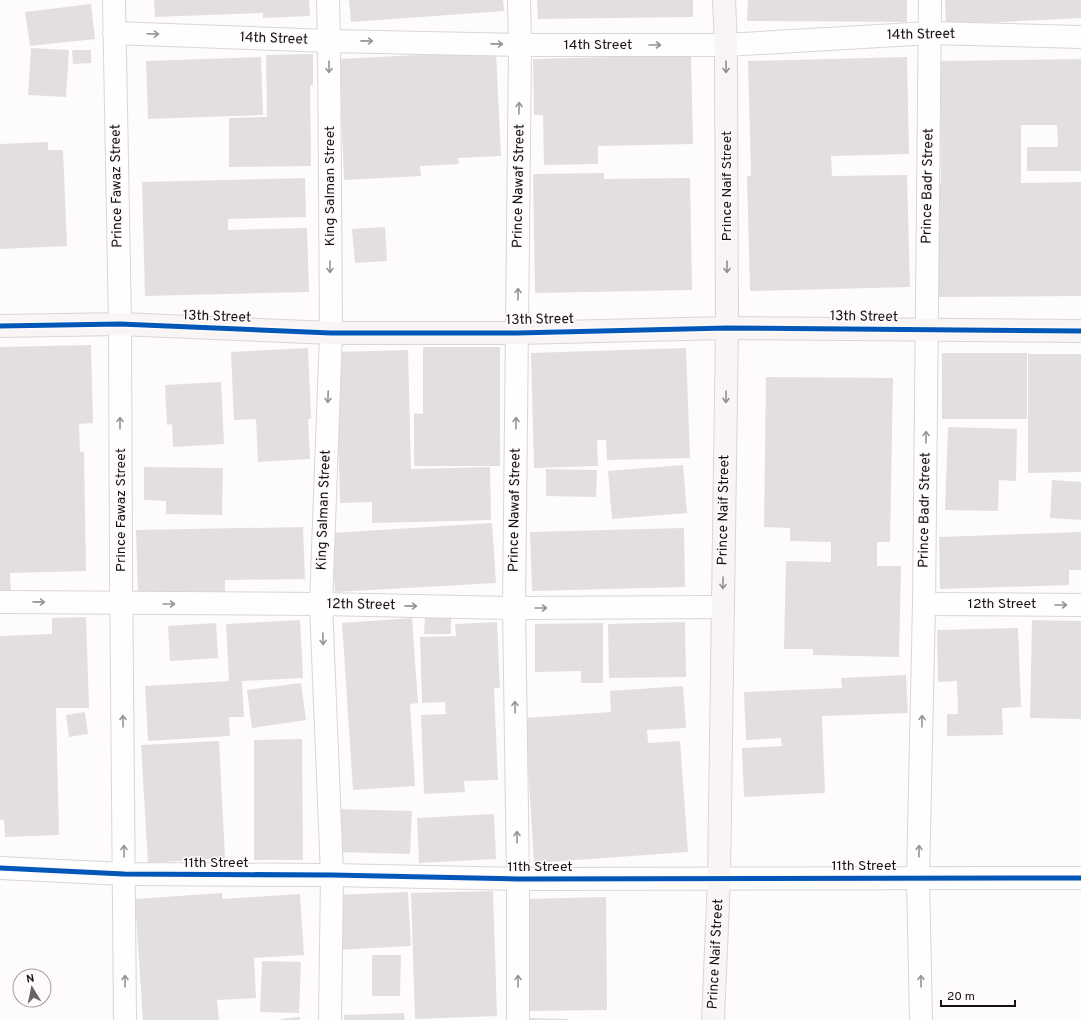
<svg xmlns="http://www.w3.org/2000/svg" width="1081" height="1020" viewBox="0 0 1081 1020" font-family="Overpass,sans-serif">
<rect width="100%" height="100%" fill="#fdfbfc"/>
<g fill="#e3dfe1">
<polygon points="154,0 309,0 310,16 263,18 263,13 155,17"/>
<polygon points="349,0 503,0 504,11 351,22"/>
<polygon points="537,0 693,0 693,17 538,19"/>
<polygon points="748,0 907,0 907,22 747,21"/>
<polygon points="945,0 1081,0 1081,18 946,25"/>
<polygon points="91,4 95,39 30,46 25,12"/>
<polygon points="31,48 69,50 66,97 28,95"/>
<polygon points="72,50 91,50 91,63 73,64"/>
<polygon points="496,51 501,156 458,158 459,164 420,166 421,176 344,180 339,59"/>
<polygon points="313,54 313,85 310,85 311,166 229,167 229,118 267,117 266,55"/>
<polygon points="691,55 693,144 598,146 598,164 544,165 543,115 534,115 533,59"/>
<polygon points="261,57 263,115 148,119 146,61"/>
<polygon points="907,57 909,154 831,156 832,176 907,175 910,287 750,291 747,176 751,176 748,61"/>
<polygon points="1081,59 1081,171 1027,171 1027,147 1058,147 1057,125 1021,125 1021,183 1081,182 1081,296 937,297 936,183 941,183 940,61"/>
<polygon points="48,142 48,150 63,150 67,246 0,249 0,144"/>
<polygon points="604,173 604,179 690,178 692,290 535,293 533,174"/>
<polygon points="305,178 306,217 228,219 228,230 307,228 309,292 145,296 142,182"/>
<polygon points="385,227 387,261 355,263 352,229"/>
<polygon points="91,345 93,423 79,424 80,452 84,452 86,571 10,573 11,590 0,590 0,347"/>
<polygon points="423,347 500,347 500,466 414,466 414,413 423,414"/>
<polygon points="308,348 311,419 308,419 310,459 258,462 256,419 234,420 231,352"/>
<polygon points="686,348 690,458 607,460 606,440 597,440 598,466 534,468 531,353"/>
<polygon points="408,350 411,469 490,467 491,520 372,523 372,502 340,503 336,352"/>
<rect x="942" y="353" width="85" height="66"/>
<polygon points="1028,354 1081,354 1081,472 1028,473"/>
<polygon points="766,377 893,378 890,542 877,542 877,566 901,566 899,657 813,655 813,649 784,649 786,561 831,562 831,542 790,541 790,528 764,527"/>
<polygon points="221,382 224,444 173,447 172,424 167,425 165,385"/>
<polygon points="948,427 1017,429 1016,481 999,480 998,511 945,510"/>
<polygon points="683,465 687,513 612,519 608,471"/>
<polygon points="144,467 223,468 222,515 166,514 166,501 144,500"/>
<polygon points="546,469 597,470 596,497 546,496"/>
<polygon points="1052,480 1081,482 1081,520 1050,518"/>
<polygon points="492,523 496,583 335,592 331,533"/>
<polygon points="303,527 305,579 225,580 225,594 138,595 136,530"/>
<polygon points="684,528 685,587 532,591 530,532"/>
<polygon points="1081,532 1081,570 1069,570 1069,585 940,589 939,537"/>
<polygon points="425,616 451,616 451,634 424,634"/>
<polygon points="86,617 89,708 56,708 59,835 5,837 4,820 0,820 0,636 52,634 52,618"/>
<polygon points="412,618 418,703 410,704 415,786 353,790 342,623"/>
<polygon points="300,620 303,678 242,681 244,717 229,717 230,736 148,741 145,686 229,681 226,624"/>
<polygon points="1032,620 1081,621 1081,719 1030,718"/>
<polygon points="497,622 500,688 494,688 498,780 464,781 465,792 424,794 421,715 446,714 445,702 422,703 420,637 456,636 455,624"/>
<polygon points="685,622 686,677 609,678 608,624"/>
<polygon points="216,623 218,658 170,661 168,626"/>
<polygon points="603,623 603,683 581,683 581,671 535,672 535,624"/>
<polygon points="1018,628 1021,707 1002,708 1003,735 947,736 947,714 958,714 957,681 938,682 937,630"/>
<polygon points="906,675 908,713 822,716 825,793 744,797 742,748 782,746 781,738 746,740 744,692 842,688 841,678"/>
<polygon points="301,683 306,720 252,728 247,690"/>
<polygon points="683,686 686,728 647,730 648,743 680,741 688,852 534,863 525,718 611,712 610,691"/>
<polygon points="85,712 88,734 69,737 66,715"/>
<polygon points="302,739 303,860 254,860 254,740"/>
<polygon points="219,741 225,858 148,863 141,745"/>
<polygon points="337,809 412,811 410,854 335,852"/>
<polygon points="494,814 496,859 419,863 417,818"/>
<polygon points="493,891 497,1016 415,1019 411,893"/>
<polygon points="408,892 411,946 338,950 336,895"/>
<polygon points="222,893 222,899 300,894 304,955 254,958 256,998 217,1000 219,1020 143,1020 135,899"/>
<polygon points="606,897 607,1010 528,1011 526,899"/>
<polygon points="372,955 401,955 400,996 372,996"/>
<polygon points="262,961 301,962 299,1013 260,1012"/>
<polygon points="404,1013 405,1020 344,1020 344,1015"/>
<polygon points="300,1017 300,1020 281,1020 281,1019"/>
<polygon points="529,1018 569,1019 569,1020 529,1020"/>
</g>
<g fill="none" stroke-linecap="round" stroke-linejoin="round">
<g stroke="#dad5d6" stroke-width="24">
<g id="street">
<polyline points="114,0 120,324 121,567 125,1020"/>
<polyline points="328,0 329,41 331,333 321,604 332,875 330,1020"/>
<polyline points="114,33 329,41 520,45 726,45 930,33 1081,37"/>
<polyline points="0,602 321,604 514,608 723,607"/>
<polyline points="924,604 1081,605"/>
<polyline points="0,868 124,874 332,875 518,879 1081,878"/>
<polyline points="518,1020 518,879 514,608 520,45 519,0"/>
<polyline points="921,1020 918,878 924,604 930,0"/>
</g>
</g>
<g stroke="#dad5d6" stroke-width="24">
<g id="secondary">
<polyline points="0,326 120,324 331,333 517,333 727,328 1081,331"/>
<polyline points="713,1020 719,878 727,328 726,45 724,0"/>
</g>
</g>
<use href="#street" stroke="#fffeff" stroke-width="22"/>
<use href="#secondary" stroke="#f8f5f4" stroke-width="22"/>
<g stroke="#fefafb" stroke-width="8">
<g id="cycleway">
<polyline points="0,326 120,324 331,333 517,333 727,328 1081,331"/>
<polyline points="0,868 124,874 332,875 518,879 1081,878"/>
</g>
</g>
<use href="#cycleway" stroke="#0057b8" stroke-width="5"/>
</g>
<defs><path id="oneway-shaft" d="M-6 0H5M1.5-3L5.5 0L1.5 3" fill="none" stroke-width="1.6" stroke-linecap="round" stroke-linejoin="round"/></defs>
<g stroke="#989495">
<use href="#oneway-shaft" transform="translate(153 34) rotate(2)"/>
<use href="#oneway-shaft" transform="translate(367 41) rotate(1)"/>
<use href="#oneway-shaft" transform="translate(497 44) rotate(1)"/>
<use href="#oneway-shaft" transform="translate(655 45)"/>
<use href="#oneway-shaft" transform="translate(329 67) rotate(90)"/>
<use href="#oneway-shaft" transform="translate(519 108) rotate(-89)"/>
<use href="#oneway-shaft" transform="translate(330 267) rotate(90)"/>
<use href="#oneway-shaft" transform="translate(518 294) rotate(-89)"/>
<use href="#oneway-shaft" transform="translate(328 397) rotate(92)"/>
<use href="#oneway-shaft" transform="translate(120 423) rotate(-90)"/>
<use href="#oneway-shaft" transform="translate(516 423) rotate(-89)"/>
<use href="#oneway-shaft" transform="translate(926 437) rotate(-89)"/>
<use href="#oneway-shaft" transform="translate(39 602) rotate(1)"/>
<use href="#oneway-shaft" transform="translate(169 604)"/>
<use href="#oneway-shaft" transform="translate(1061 605)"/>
<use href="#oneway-shaft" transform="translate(411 606) rotate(1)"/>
<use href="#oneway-shaft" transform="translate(541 608)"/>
<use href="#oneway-shaft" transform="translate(323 639) rotate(88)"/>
<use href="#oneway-shaft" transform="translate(515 707) rotate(-91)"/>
<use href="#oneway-shaft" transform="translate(123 721) rotate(-91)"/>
<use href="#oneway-shaft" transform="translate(922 721) rotate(-89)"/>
<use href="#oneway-shaft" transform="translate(517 837) rotate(-91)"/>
<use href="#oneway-shaft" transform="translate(124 851) rotate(-91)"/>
<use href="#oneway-shaft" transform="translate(919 851) rotate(-89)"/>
<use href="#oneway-shaft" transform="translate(125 981) rotate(-90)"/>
<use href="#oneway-shaft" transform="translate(518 981) rotate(-90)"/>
<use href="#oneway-shaft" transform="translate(921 981) rotate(-91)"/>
</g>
<g stroke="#948f8f">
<use href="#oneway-shaft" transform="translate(726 67) rotate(90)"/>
<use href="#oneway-shaft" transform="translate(727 267) rotate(90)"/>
<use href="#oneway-shaft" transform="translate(726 397) rotate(91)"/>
<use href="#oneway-shaft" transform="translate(723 583) rotate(91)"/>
</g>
<g text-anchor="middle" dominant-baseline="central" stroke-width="3" stroke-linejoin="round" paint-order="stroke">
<g font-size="14" fill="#191214" stroke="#fefafb">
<text transform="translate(921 35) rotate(-1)">14th Street</text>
<text transform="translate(274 39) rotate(2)">14th Street</text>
<text x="598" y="45">14th Street</text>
<text transform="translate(117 186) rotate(-91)">Prince Fawaz Street</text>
<text transform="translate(330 186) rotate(-90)">King Salman Street</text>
<text transform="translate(519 186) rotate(-89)">Prince Nawaf Street</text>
<text transform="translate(727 186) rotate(-90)">Prince Naif Street</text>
<text transform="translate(928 186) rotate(-89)">Prince Badr Street</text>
<text transform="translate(217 317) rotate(2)">13th Street</text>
<text transform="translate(864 317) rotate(1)">13th Street</text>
<text transform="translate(540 320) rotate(-1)">13th Street</text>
<text transform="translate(121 510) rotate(-90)">Prince Fawaz Street</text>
<text transform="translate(324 510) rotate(-88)">King Salman Street</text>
<text transform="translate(515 510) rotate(-89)">Prince Nawaf Street</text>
<text transform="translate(724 510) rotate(-89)">Prince Naif Street</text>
<text transform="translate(925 510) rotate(-89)">Prince Badr Street</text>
<text x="1002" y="604">12th Street</text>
<text transform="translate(361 605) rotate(1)">12th Street</text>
<text x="216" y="863">11th Street</text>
<text x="864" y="866">11th Street</text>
<text x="540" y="867">11th Street</text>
<text transform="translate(716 954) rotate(-87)">Prince Naif Street</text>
</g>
</g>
<g transform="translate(32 988) rotate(350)"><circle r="19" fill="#fefafb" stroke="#a29d9f"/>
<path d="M0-3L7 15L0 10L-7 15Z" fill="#696465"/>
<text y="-6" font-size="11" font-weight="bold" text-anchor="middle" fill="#191214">N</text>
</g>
<path d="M941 1000v6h74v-6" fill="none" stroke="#191214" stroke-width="2"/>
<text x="947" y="1000" font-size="12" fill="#191214" stroke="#fefafb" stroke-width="3" paint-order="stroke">20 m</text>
</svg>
